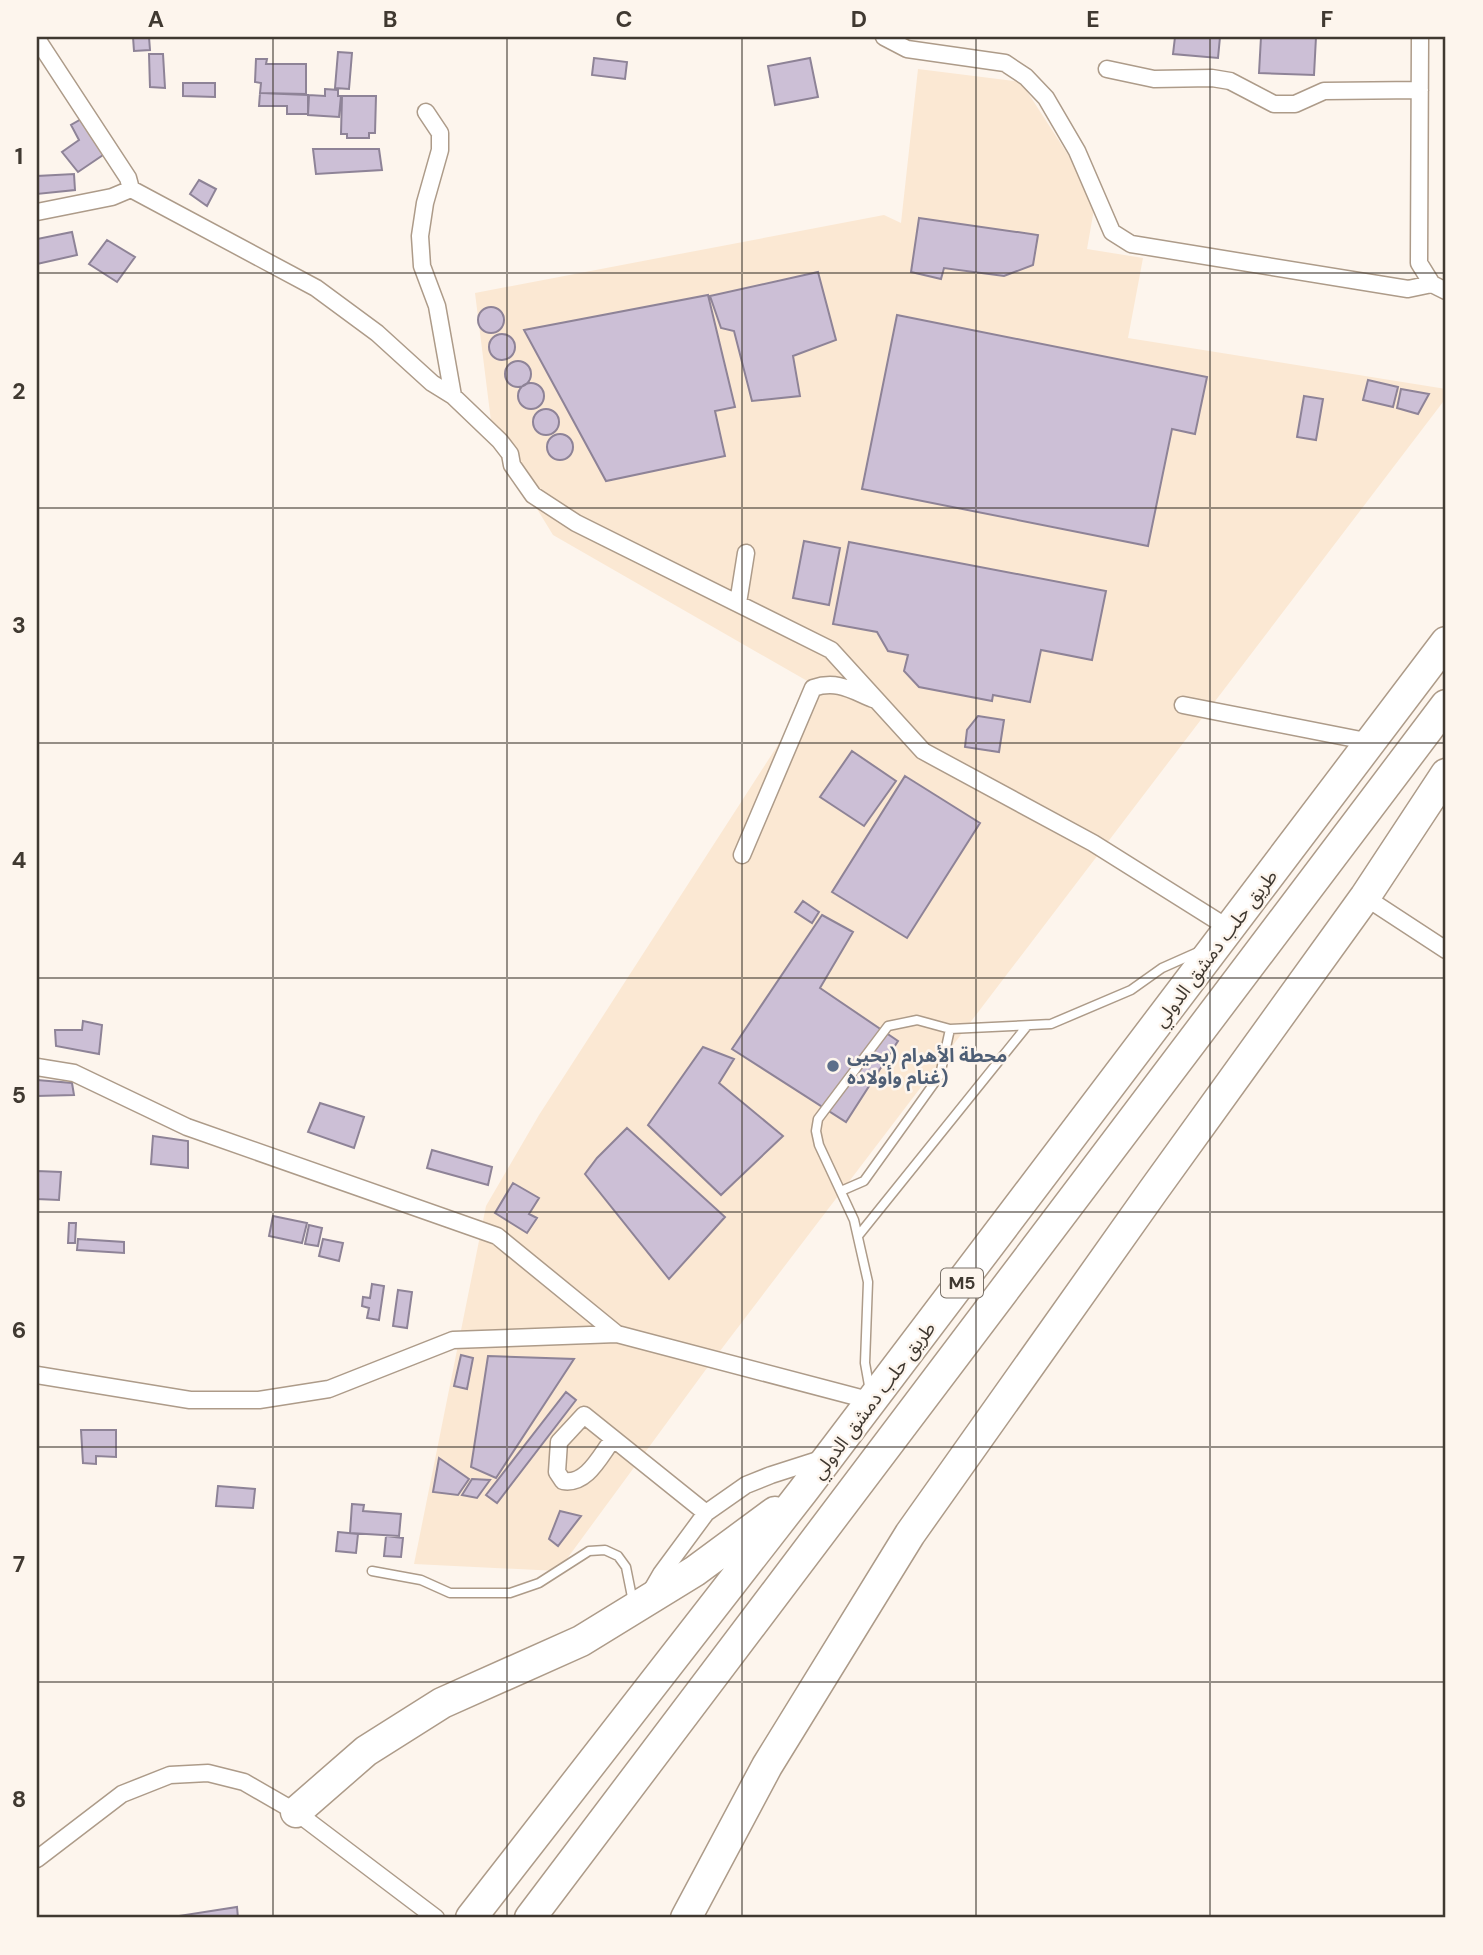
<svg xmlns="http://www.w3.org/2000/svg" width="1483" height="1955" viewBox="0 0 1483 1955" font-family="'DM Sans','Noto Sans Arabic',sans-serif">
	<rect width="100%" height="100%" fill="#fdf5ed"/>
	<!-- built -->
	<path fill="#fbe8d3" d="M918 69 1021 82 1096 198 1087 249 1143 258 1128 338 1446 389V398L707 1368 558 1571 414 1564 486 1206 539 1115 816 686 553 535 493 437 475 293 884 215 901 223Z"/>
	<!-- building -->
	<path fill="#ccbfd6" stroke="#8e8397" stroke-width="2" d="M133 37H149L150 50 134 51Z
		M1175 37H1220L1218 58 1173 54Z
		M1261 37H1316L1314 75 1259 73Z
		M338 52 352 53 349 89 335 88Z
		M149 54H163L165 88 150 87Z
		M594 58 627 62 625 79 592 75Z
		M810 58 818 97 775 105 768 66Z
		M256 59H267L266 64H306V94L260 93 261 83 255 82Z
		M183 83H215V97L183 96Z
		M325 89 338 90V96H341L339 117 308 115 309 95 325 96Z
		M260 93 308 95V114H287V106H259Z
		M342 96H376L375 133H369V138H347V134H341Z
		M83 118 106 153 78 172 62 152 79 140 71 125Z
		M313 149H379L382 170 316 174Z
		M74 174 75 190 37 194V176Z
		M199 180 216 189 207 206 190 194Z
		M919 218 1038 235 1033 265 1004 276 944 268 941 279 911 272Z
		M72 232 77 255 37 264V239Z
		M107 240 135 257 117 282 89 264Z
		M818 272 836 340 793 356 800 396 752 401 734 331 721 328 710 296Z
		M708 295 735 407 715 411 725 456 606 481 524 330Z
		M478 320a13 13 0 1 1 26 0a13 13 0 1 1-26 0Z
		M897 315 1207 377 1195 434 1172 429 1148 546 862 489Z
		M489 347a13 13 0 1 1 26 0a13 13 0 1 1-26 0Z
		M505 374a13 13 0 1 1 26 0a13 13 0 1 1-26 0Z
		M1368 380 1398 387 1393 407 1363 400Z
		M518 396a13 13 0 1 1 26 0a13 13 0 1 1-26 0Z
		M1401 389 1429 394 1418 414 1397 408Z
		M1304 396 1323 399 1316 440 1297 437Z
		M533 422a13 13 0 1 1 26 0a13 13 0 1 1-26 0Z
		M547 447a13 13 0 1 1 26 0a13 13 0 1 1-26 0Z
		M804 541 840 548 829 605 793 598Z
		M849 542 1106 591 1092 660 1041 650 1030 702 993 695 992 701 919 687 904 671 908 655 888 651 877 632 833 624Z
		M978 716 1004 720 999 752 965 747 967 730Z
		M852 751 896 781 864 826 820 797Z
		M905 776 980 823 907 938 832 892Z
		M803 901 819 912 812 923 795 912Z
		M822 915 853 932 820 988 898 1041 846 1122 732 1049Z
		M83 1021 102 1025 99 1054 56 1046 55 1030H82Z
		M703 1047 734 1059 719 1083 783 1136 721 1195 648 1125Z
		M37 1080 72 1083 74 1095 37 1096Z
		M320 1103 364 1117 354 1148 308 1132Z
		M627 1128 725 1217 669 1279 585 1174 597 1158Z
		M153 1136 188 1141V1168L151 1164Z
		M432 1150 492 1167 488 1185 427 1168Z
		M37 1171 61 1172 59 1200 37 1199Z
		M513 1183 539 1198 529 1214 537 1218 527 1233 495 1213Z
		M273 1216 307 1223 302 1243 269 1236Z
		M69 1223H76L75 1243H68Z
		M309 1225 322 1228 318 1246 305 1244Z
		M78 1239 124 1242V1253L77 1250Z
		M323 1239 343 1243 339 1261 319 1256Z
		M372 1284 384 1286 379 1320 367 1318 369 1308 362 1306 363 1297 370 1298Z
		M398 1290 412 1292 407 1328 393 1326Z
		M461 1355 473 1358 467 1389 454 1386Z
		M488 1356 574 1359 496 1478 471 1467Z
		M566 1392 576 1400 497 1503 486 1495Z
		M81 1430H116V1457L96 1456V1464L83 1463Z
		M439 1458 469 1479 458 1495 433 1492Z
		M472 1479 490 1480 477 1498 462 1495Z
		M218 1486 255 1489 253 1508 216 1506Z
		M352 1504 364 1505 363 1511 401 1514 399 1536 350 1533Z
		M560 1511 581 1516 558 1546 549 1539Z
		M338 1532 358 1534 356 1553 336 1551Z
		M386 1536 403 1538 401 1557 384 1556Z
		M237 1907 238 1918H172V1917Z"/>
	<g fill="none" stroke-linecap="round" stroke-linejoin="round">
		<defs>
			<path id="service" d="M841 1191 864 1181 940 1075 950 1029
				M858 1236 1027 1026
				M870 1391 865 1363 868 1282 854 1220 819 1145 816 1131 818 1119 888 1026 917 1020 950 1029 1051 1024 1131 990 1162 968 1198 952
				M372 1571 421 1580 450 1593H510L539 1583 589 1551 605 1550 618 1556 626 1567 633 1602"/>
			<path id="minor" d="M884 37 907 49 1005 63 1026 77 1046 98 1077 151 1112 232 1131 244 1408 289 1432 284
				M1420 37 1419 263 1432 284 1446 291
				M37 39 128 178 131 189 316 288 377 333 432 383 453 396 500 441 510 454 512 465 533 495 576 523 831 650 923 751 1093 843 1230 929
				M1107 69 1154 79 1212 78 1230 81 1274 104H1295L1324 91 1420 90
				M426 112 440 133V150L425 203 420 236 422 266 437 306 453 396
				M37 212 112 197 131 189
				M738 603 746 553
				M1183 705 1371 742
				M742 855 813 688C837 680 851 690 873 699
				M1365 897 1446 950
				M37 1067 74 1073 187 1127 497 1236 617 1334 872 1401
				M37 1375 190 1400H259L329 1389 453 1340 617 1334
				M613 1439C600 1456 587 1485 563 1481L557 1472 559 1442 584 1415 706 1513
				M650 1593 661 1574 706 1513 746 1485 771 1475 824 1458
				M37 1859 122 1794 170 1775 208 1773 244 1782 296 1812 436 1918"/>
			<path id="motorway" d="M296 1812 366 1751 442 1703 581 1641 695 1571 775 1512
				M471 1918 803 1491 1446 642
				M530 1918 1446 705
				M686 1918 767 1766 910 1534 1153 1191 1365 897 1446 774"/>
		</defs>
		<!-- service casing -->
		<use href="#service" stroke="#ad9b89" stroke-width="11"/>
		<!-- minor casing -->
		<use href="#minor" stroke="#ad9b89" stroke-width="19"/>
		<!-- motorway casing -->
		<use href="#motorway" stroke="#ad9b89" stroke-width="33"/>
		<!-- service -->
		<use href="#service" stroke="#fff" stroke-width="8"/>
		<!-- minor -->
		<use href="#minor" stroke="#fff" stroke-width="16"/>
		<!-- motorway -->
		<use href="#motorway" stroke="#fff" stroke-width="30"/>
	</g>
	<!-- grid -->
	<path fill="none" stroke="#403931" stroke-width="2" stroke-opacity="0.55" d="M273 37V1918M507 37V1918M742 37V1918M976 37V1918M1210 37V1918M37 273H1446M37 508H1446M37 743H1446M37 978H1446M37 1212H1446M37 1447H1446M37 1682H1446"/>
	<!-- markers -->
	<circle fill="#5c6f8a" stroke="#fdf5ed" stroke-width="2.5" cx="833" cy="1066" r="7"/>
	<g text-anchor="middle" stroke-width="5" stroke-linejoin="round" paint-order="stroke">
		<!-- shield labels -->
		<rect fill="#fdf5ed" stroke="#797169" stroke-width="2" x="941" y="1268.5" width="42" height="29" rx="5"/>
		<g font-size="18" font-weight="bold" fill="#403931">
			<text x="962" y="1289">M5</text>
		</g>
		<!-- street labels -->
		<g font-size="19" fill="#403931" stroke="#fdf5ed">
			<text transform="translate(1215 948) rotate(-53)" y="7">طريق حلب دمشق الدولي</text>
			<text transform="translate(873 1400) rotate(-53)" y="7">طريق حلب دمشق الدولي</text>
		</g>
		<!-- service labels -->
		<g font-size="19" font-weight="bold" fill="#4e5e75" stroke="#fdf5ed" text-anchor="start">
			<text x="847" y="1062">محطة الأهرام (يحيى<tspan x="847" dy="22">غنام وأولاده)</tspan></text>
		</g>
	</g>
	<!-- border -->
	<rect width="1483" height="1955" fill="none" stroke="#fdf5ed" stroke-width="77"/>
	<rect x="38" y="38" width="1406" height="1878" fill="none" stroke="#403931" stroke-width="2.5"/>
	<g font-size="23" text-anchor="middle" font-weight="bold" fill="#403931">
		<text x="156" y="27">A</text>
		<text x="390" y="27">B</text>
		<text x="624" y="27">C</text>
		<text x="859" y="27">D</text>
		<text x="1093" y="27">E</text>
		<text x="1327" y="27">F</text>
		<text x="19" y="164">1</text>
		<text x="19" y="399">2</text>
		<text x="19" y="633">3</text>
		<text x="19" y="868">4</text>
		<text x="19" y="1103">5</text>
		<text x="19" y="1338">6</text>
		<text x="19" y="1572">7</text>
		<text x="19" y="1807">8</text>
	</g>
</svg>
